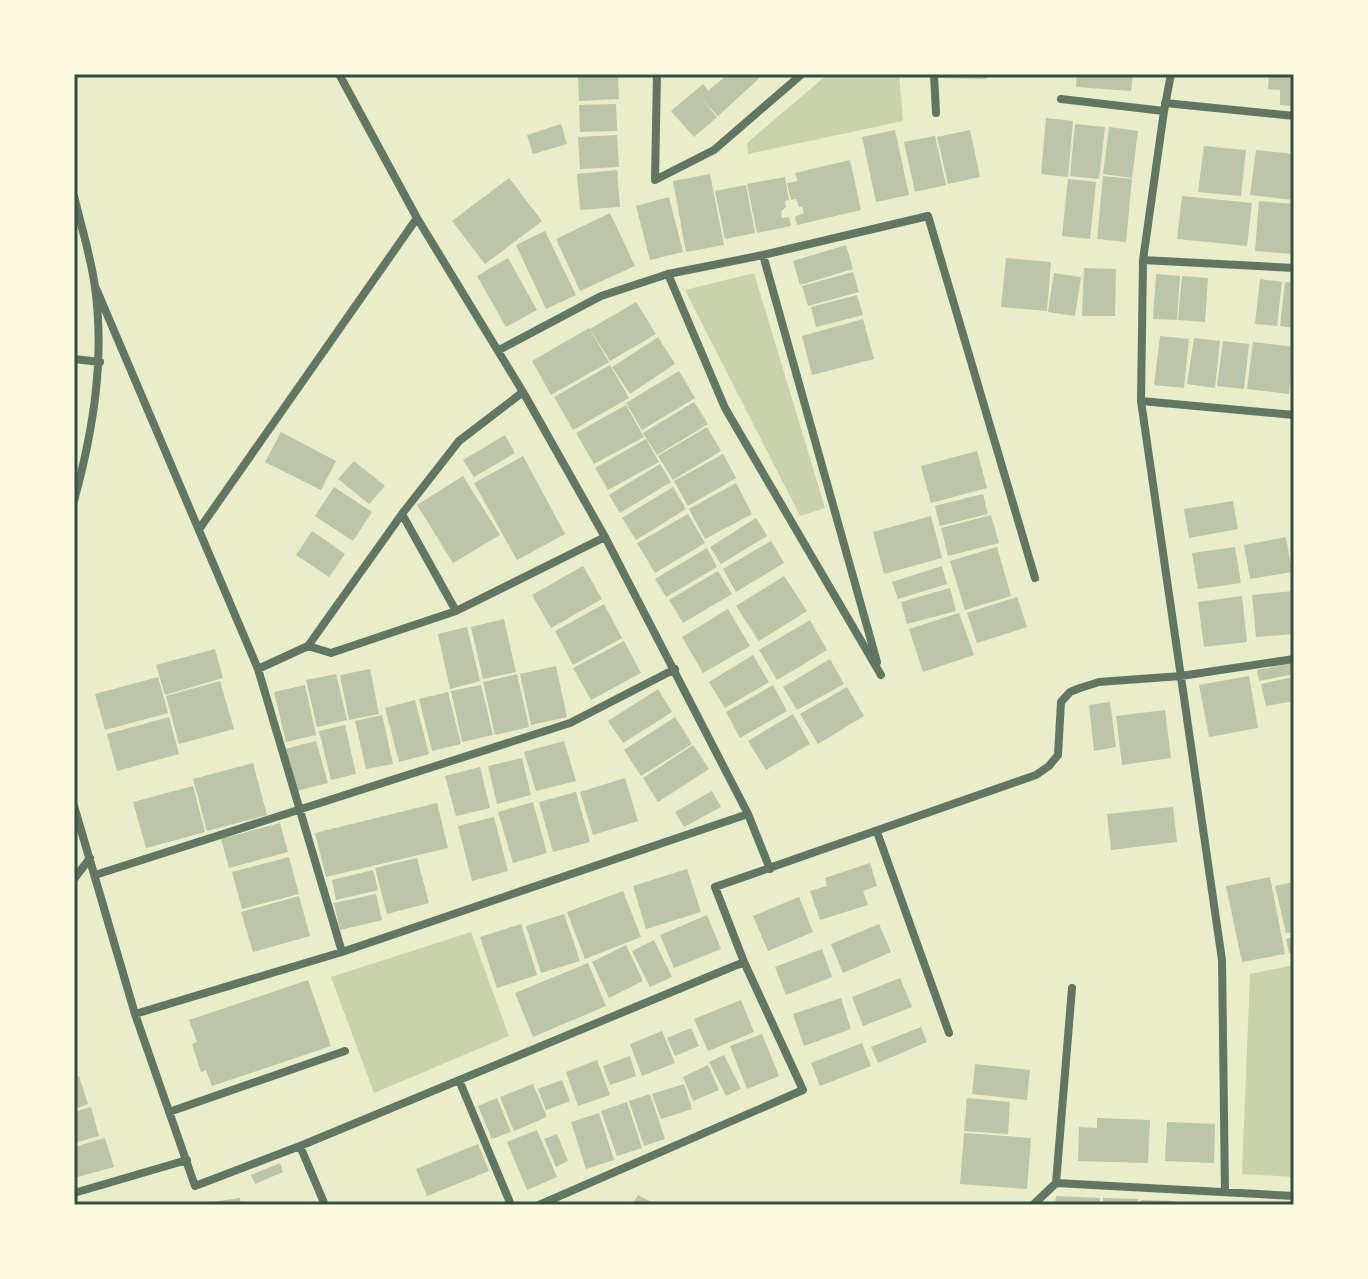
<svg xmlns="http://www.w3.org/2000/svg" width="1368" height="1279" viewBox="0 0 1368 1279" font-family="'Roboto Condensed',sans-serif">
	<rect width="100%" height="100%" fill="#e9edc9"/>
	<!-- green -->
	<path fill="#cad2ad" d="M828 74H899L903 121 748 154 747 143Z
		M754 273 825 508 800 516 685 290Z
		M471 932 509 1036 374 1093 331 977Z
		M1294 965V1177L1242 1174 1250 974Z"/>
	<!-- building -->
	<path fill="#bcc5a7" d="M578 74H618L619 99 579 101Z
		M728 74H764L718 116 701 99 717 117 694 137 671 111 703 84 708 91Z
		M939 74H987V79L939 78Z
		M1077 74H1133L1131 91 1076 87Z
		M1269 74H1294V106L1280 105V90L1268 89Z
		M616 104 617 131 580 132 579 105Z
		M1046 118 1073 121 1068 177 1041 174Z
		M561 124 567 144 533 154 527 135Z
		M1075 124 1105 127 1099 179 1070 176Z
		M1109 127 1138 131 1132 178 1103 174Z
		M895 130 909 195 876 202 862 137Z
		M970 130 980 177 948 184 937 137Z
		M617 135 619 167 580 169 578 137Z
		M935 136 946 185 915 192 904 142Z
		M1204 146 1246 150 1241 196 1198 192Z
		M1256 150 1294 154 1293 200 1250 195Z
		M850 160 861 210 797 225 795 217 804 213 802 207H799L796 199 791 200 787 183 798 181 795 173Z
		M617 170 620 207 580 210 577 174Z
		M710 174 724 245 686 252 673 181Z
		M1103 176 1132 179 1126 242 1097 239Z
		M785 177 789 200 785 201 786 207 781 211 782 218 789 217 791 226 757 233 747 184Z
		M509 178 542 221 485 264 452 221Z
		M1068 179 1096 182 1090 239 1062 236Z
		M746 185 755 233 725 239 715 191Z
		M1182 196 1252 203 1247 246 1177 239Z
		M669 197 683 252 650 260 636 206Z
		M1259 201 1294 204V254L1255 251Z
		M610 213 635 266 580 291 556 239Z
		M545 231 576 295 546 309 516 245Z
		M846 245 853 269 800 285 793 261Z
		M508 258 537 310 506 327 477 276Z
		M1006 258 1051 262 1047 311 1001 307Z
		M1084 268 1116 269 1115 316H1082Z
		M853 272 859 292 808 306 802 286Z
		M1054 273 1081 277 1075 316 1048 312Z
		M1156 274 1180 276 1177 320 1153 319Z
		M1182 276 1208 278 1205 322 1178 320Z
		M1260 279 1282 282 1277 326 1255 324Z
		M1285 282 1294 283V328L1280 326Z
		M857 295 863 315 816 327 811 307Z
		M636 302 656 334 610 361 590 329Z
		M863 319 874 359 812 375 802 336Z
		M589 328 609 362 551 395 532 361Z
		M1160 336 1189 339 1184 388 1154 385Z
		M658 337 675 364 630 394 612 367Z
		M1194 338 1220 341 1215 388 1187 384Z
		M1223 341 1249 344 1244 389 1217 386Z
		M1253 342 1294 347 1289 394 1247 389Z
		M610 365 629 398 573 430 554 397Z
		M679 371 695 398 642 430 626 403Z
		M694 402 708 424 657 455 643 433Z
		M626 405 644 437 594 464 576 433Z
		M707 427 721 451 673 480 658 456Z
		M281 432 336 461 321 490 265 462Z
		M505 435 515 453 474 477 463 460Z
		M646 439 659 462 608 490 595 468Z
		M977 451 987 488 931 503 921 466Z
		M723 454 736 478 688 506 674 481Z
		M523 456 565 534 517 560 474 483Z
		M354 461 385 486 369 504 338 479Z
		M660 464 671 482 620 513 609 495Z
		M463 476 500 535 453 563 417 505Z
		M736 483 752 514 705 539 689 509Z
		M334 487 372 512 353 541 315 516Z
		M673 487 686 509 636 540 622 518Z
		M983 494 988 514 940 526 935 506Z
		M1233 501 1238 529 1189 538 1184 509Z
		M688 514 705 543 655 573 637 543Z
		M991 515 999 543 948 556 941 528Z
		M931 516 942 558 884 574 873 532Z
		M756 518 767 536 721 564 710 547Z
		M312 531 345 554 329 577 296 555Z
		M1286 537 1292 572 1250 579 1244 545Z
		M771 541 784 563 736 592 723 569Z
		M997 547 1011 596 965 610 950 561Z
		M1235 547 1241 583 1198 589 1192 553Z
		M707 548 717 567 666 597 655 579Z
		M583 566 602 599 551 628 532 595Z
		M942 566 947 584 898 599 892 582Z
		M718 571 732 594 683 623 669 600Z
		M784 576 807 611 759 641 736 606Z
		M950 588 956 611 907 624 901 602Z
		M1294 591V634L1256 637 1252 595Z
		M1242 596 1247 642 1204 647 1198 602Z
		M1017 597 1027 627 977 643 967 613Z
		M604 604 622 638 573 665 555 631Z
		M728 609 750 646 703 673 682 637Z
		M959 613 974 655 923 672 909 629Z
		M504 619 516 672 483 679 471 627Z
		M810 620 827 650 777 680 759 650Z
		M467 627 480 681 450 689 438 634Z
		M624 641 641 673 591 700 573 668Z
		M215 649 223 678 165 695 156 665Z
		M753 655 769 682 725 708 709 682Z
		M830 659 844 684 797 710 783 687Z
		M1294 663V674L1259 681 1257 670Z
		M556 666 567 717 531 725 520 674Z
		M370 669 379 714 349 720 340 675Z
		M336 674 347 720 317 727 306 680Z
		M517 674 529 727 495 735 483 682Z
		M1249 676 1258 728 1209 737 1199 685Z
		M158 677 168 713 105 730 95 694Z
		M1294 677V701L1266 706 1261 684Z
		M220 681 234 729 179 744 166 696Z
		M305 685 316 735 286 742 274 692Z
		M481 685 493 735 462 742 451 691Z
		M773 685 787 711 740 738 726 712Z
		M847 687 864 716 818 744 800 714Z
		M658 689 672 712 623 743 608 721Z
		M448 692 461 744 432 751 419 699Z
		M415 700 429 754 399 762 385 708Z
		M1110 702 1116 747 1094 751 1089 705Z
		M1165 710 1171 758 1122 765 1116 716Z
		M793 714 810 744 766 770 748 741Z
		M382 715 393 764 366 769 355 721Z
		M169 717 179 754 117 771 107 734Z
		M675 717 692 744 641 776 624 750Z
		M345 725 356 774 331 780 319 731Z
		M316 741 328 783 296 791 285 749Z
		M564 741 576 781 536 791 524 752Z
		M693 745 709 769 658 802 643 778Z
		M522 758 531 795 497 804 488 766Z
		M253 763 267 815 207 831 193 779Z
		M480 767 490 808 456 816 445 776Z
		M625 778 638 821 593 835 580 792Z
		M193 786 205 832 146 848 133 802Z
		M712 791 721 807 684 827 675 812Z
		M576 792 590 842 553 852 539 802Z
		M533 802 547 853 513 863 498 812Z
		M437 803 448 848 326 877 315 833Z
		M1173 807 1177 842 1111 850 1107 814Z
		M494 817 508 871 472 881 458 826Z
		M280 823 288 852 229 868 221 839Z
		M289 857 299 894 242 909 232 872Z
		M417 858 429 903 387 914 375 868Z
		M870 863 877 886 863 891 868 905 820 920 810 891 827 886 825 878Z
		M687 869 701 912 646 929 633 886Z
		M373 870 378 890 336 900 332 880Z
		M1270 877 1285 954 1242 962 1226 886Z
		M1294 882V932L1286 933 1275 886Z
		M623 891 641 937 585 959 567 912Z
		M376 894 382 920 340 930 334 903Z
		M299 896 310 936 253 952 241 912Z
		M799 897 813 932 768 951 753 916Z
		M564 914 580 961 541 973 526 926Z
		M707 915 721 949 674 968 660 935Z
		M521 924 537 975 497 988 480 937Z
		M879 924 891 952 843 973 831 944Z
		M1294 937V952L1289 953 1286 939Z
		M654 940 672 977 650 987 632 951Z
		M626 945 643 981 609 998 592 962Z
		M822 949 832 977 786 995 775 967Z
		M588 963 606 1006 533 1037 515 993Z
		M900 978 912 1007 863 1026 852 997Z
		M308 980 331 1046 212 1086 206 1070 201 1072 192 1044 197 1042 189 1020Z
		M841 998 851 1029 804 1046 793 1014Z
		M741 1000 754 1032 708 1051 694 1019Z
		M921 1027 927 1042 878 1063 871 1047Z
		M691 1028 699 1046 675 1056 667 1038Z
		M662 1031 675 1063 642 1076 630 1044Z
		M762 1034 779 1076 747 1089 730 1046Z
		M862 1043 871 1066 820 1086 811 1063Z
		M724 1055 741 1089 726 1096 709 1062Z
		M630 1056 636 1076 610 1085 603 1066Z
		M597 1060 610 1095 578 1106 566 1072Z
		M975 1064 1030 1070 1027 1100 972 1094Z
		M708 1065 719 1090 693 1101 683 1077Z
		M79 1076 88 1104 74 1109V1078Z
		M562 1080 570 1101 546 1110 538 1089Z
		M533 1084 547 1117 514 1131 500 1097Z
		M684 1084 692 1109 661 1119 652 1094Z
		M650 1094 665 1139 644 1146 629 1101Z
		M497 1098 511 1132 492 1139 478 1106Z
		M967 1098 1010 1102 1008 1134 964 1131Z
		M627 1102 642 1148 617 1156 601 1111Z
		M91 1107 99 1136 74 1143V1112Z
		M599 1113 614 1160 586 1169 571 1122Z
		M1097 1118 1150 1120 1148 1163 1078 1161 1079 1127 1097 1128Z
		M1167 1122 1215 1124 1214 1163 1165 1161Z
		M537 1130 557 1177 527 1190 507 1142Z
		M964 1133 1031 1138 1027 1189 960 1184Z
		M557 1134 568 1161 556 1167 544 1139Z
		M105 1138 114 1167 74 1178V1147Z
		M478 1144 489 1171 427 1196 416 1169Z
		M280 1163 283 1172 255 1184 251 1175Z
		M638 1195 657 1205H632Z
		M1056 1196 1100 1198V1205H1055Z
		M240 1198 241 1205H205V1203Z
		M1103 1198 1138 1199V1205H1103Z
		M1141 1200 1175 1201V1205H1141Z"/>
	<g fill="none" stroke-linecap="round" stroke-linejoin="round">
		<!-- minor -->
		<path stroke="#617663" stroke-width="8" d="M657 74 655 180 714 150 802 74
			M934 74 936 113
			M1171 74 1164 111 1143 260 1141 401 1222 960 1225 1192
			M1061 99 1164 111
			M1165 103 1294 116
			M74 196C81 226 91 257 95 287 105 360 93 431 74 501
			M763 255 877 662
			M1143 260 1294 268
			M668 274 725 408 881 675
			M95 286 258 669 342 952
			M499 350 601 296 668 274 763 255 928 216 1035 578
			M74 359 100 362
			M1141 401 1294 415
			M402 514 456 611
			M200 528 417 218
			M308 646 331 653 456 611 605 537
			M258 669 308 646 402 514 459 441 523 392
			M74 806 135 1014 195 1186 300 1146 744 962
			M748 814 770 869
			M877 832 949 1033
			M95 875 570 723 675 669
			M74 879 90 858
			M135 1014 342 952 748 814 605 537 523 392 417 218 339 74
			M459 1080 511 1205
			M169 1112 345 1051
			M300 1146 325 1205
			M1056 1183 1294 1196
			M74 1193 187 1160
			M539 1205 803 1090 744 962 715 887 1036 775 1049 766 1058 755 1061 702 1070 692 1080 688 1099 682 1181 676 1294 659
			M1033 1205 1056 1183 1072 988"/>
	</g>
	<!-- border -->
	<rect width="1368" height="1279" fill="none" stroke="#fefae0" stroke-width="152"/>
	<rect x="76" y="76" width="1216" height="1127" fill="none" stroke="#344e41" stroke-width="3"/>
</svg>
